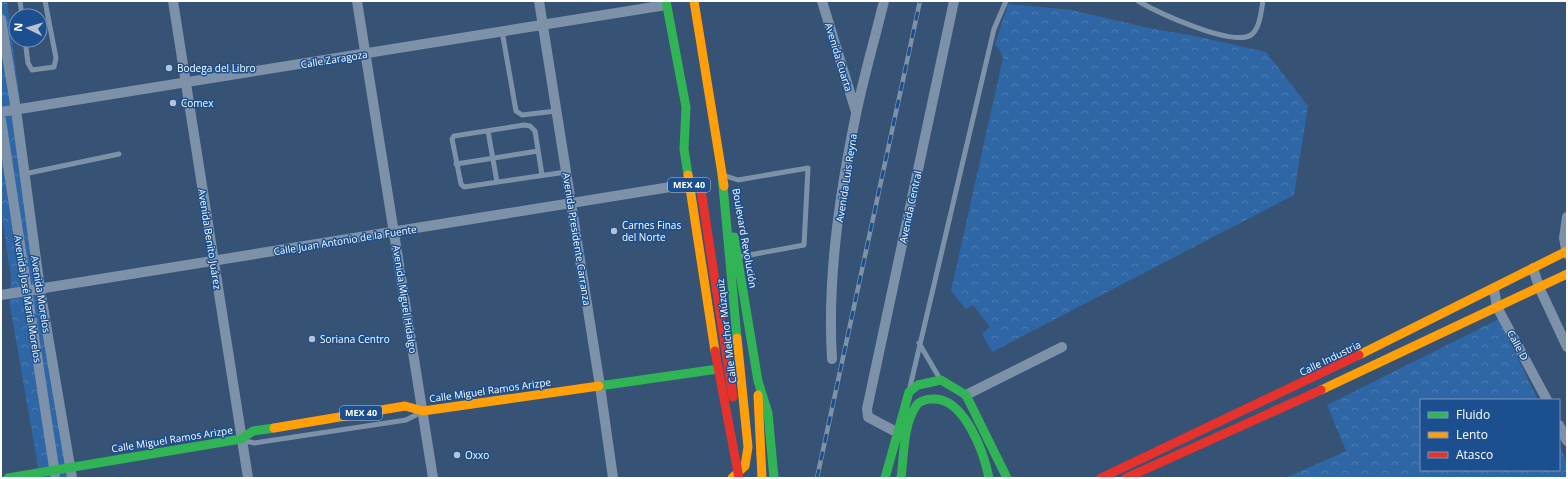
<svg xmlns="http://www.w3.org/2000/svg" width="1568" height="479" viewBox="0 0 1568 479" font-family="'Open Sans',sans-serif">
	<defs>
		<pattern id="park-crowns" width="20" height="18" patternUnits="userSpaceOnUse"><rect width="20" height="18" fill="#2f66a5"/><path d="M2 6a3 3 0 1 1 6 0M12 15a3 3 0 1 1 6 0" fill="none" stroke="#4e7db2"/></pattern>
	</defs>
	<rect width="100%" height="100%" fill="#365274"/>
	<!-- park -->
	<path fill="url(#park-crowns)" d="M1 1H7L43 279 77 478H40L9 300 11 278 1 210Z
		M1008 4 1072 10 1149 28 1195 36 1266 52 1308 106 1294 195 992 352 982 334 990 327 973 305 966 309 951 291 1003 58 1000 50 995 45Z
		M1499 319 1538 400H1421V470H1559V445L1567 462V478H1285L1346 451 1327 405Z"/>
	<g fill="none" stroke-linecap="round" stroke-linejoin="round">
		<!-- lane -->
		<path stroke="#7d92a8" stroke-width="5" d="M20 1 22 16
			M1138 1C1157 12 1231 47 1251 35 1260 29 1261 11 1263 1
			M502 31 516 111 522 115 556 111
			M25 40 28 63 32 70 54 67 56 58 45 1
			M488 131 497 182
			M456 164 538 151
			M24 174 119 154
			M542 175 535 131 530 126 524 125 454 136 452 139 461 184 464 187 566 172
			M726 176 738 180 808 168 804 245 739 257
			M919 343 940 379
			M910 387 994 29 1006 1
			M246 441 254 443 406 420 416 415"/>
		<!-- street -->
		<path stroke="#7d92a8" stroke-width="10" d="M173 1 248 478
			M357 1 433 478
			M539 1 600 386 613 478
			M822 1 856 112
			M1 19 16 110 40 289 72 478
			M1 112 666 5
			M1 120 55 474
			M1567 217 1564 238 1567 254
			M1533 268 1539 287 1567 347
			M1494 289 1497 307 1547 400
			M1 295 689 184
			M832 359C827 277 840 193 856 114 864 76 875 38 884 1
			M966 395 1062 347
			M1559 425 1567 441
			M902 435 868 417 867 409 954 1"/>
		<!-- fast -->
		<path stroke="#30b455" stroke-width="9" d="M666 1 686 107 684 149 688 175
			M722 175 737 338
			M734 237 758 381 768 413 774 478
			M599 386 718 369
			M8 478 241 439 253 431 274 428
			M885 478 909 392 918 385 941 380 966 395 1007 478
			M901 478C904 456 903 425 916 406 919 401 927 399 932 399 964 396 984 453 989 478"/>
		<!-- slow -->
		<path stroke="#ff9f0a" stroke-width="9" d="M694 1 724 186
			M688 175 715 351
			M1359 355 1567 251
			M1321 390 1567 274
			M758 395 762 478
			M274 428 405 406 423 411 599 386
			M732 478 745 466 748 447 737 338"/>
		<!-- jam -->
		<path stroke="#e5322d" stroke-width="9" d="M701 190 733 397
			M715 351 739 478
			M1101 478 1359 355
			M1126 478 1321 390"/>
		<defs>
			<path id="rail" d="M817 478 920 1"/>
		</defs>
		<!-- rail casing -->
		<use href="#rail" stroke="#7e92a7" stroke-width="4.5"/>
		<!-- rail -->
		<use href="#rail" stroke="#1b4f8f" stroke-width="3" stroke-dasharray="9" stroke-linecap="butt"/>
	</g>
	<!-- markers -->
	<g fill="#b9c2ce" stroke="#1b4f8f" stroke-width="1.5">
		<circle cx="169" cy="68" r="4"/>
		<circle cx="173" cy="103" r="4"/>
		<circle cx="614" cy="231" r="4"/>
		<circle cx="312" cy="339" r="4"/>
		<circle cx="457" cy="455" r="4"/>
	</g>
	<g text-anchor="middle" stroke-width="3" stroke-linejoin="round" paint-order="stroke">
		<!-- shield labels -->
		<g fill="#1b4f8f" stroke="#bbcadd" stroke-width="1">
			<rect x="668" y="178" width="42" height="14" rx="3"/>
			<rect x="340" y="406" width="42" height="14" rx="3"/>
		</g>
		<g font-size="9" font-weight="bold" fill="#fff">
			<text x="689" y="188">MEX 40</text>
			<text x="361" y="416">MEX 40</text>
		</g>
		<!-- street labels -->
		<g font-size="10" fill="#fff" stroke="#1b4f8f">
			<text transform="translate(839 57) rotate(73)" y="4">Avenida Cuarta</text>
			<text transform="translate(334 59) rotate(-9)" y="4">Calle Zaragoza</text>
			<text transform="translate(846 178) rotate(-81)" y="4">Avenida Luis Reyna</text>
			<text transform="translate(910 207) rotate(-78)" y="4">Avenida Central</text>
			<text transform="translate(745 238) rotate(80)" y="4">Boulevard Revolución</text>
			<text transform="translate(210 239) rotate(81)" y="4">Avenida Benito Juárez</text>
			<text transform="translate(577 239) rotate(81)" y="4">Avenida Presidente Carranza</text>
			<text transform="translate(345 240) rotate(-9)" y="4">Calle Juan Antonio de la Fuente</text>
			<text transform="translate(41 294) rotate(81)" y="4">Avenida Morelos</text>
			<text transform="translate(28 299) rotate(81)" y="4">Avenida José María Morelos</text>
			<text transform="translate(405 299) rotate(81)" y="4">Avenida Miguel Hidalgo</text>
			<text transform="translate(726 331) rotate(-97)" y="4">Calle Melchor Múzquiz</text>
			<text transform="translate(1518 345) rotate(62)" y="4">Calle D</text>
			<text transform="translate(1330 358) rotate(-26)" y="4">Calle Industria</text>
			<text transform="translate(490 390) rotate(-8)" y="4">Calle Miguel Ramos Arizpe</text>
			<text transform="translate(172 439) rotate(-9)" y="4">Calle Miguel Ramos Arizpe</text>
		</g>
		<!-- poi labels -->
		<g font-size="10" fill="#fff" stroke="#1b4f8f" text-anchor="start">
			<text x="177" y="72">Bodega del Libro</text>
			<text x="181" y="107">Comex</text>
			<text x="622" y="229">Carnes Finas<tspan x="622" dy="12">del Norte</tspan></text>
			<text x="320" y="343">Soriana Centro</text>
			<text x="465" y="459">Oxxo</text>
		</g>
	</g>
	<!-- border -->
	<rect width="1568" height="479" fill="none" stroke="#ffffff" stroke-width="4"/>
	<!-- legend -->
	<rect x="1420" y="399" width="140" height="72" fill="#1b4f8f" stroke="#7695bc"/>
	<rect x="1428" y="412" width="20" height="6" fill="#30b455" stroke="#7695bc"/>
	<text x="1456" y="419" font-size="12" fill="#ffffff">Fluido</text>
	<rect x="1428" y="432" width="20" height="6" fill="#ff9f0a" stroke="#7695bc"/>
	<text x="1456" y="439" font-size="12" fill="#ffffff">Lento</text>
	<rect x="1428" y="452" width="20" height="6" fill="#e5322d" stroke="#7695bc"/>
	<text x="1456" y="459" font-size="12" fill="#ffffff">Atasco</text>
	<!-- north arrow -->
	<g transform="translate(28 28) rotate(275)"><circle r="19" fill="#1b4f8f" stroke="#7695bc"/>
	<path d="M0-3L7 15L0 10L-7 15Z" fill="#b9c2ce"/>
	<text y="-6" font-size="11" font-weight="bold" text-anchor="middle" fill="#ffffff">N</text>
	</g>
</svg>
